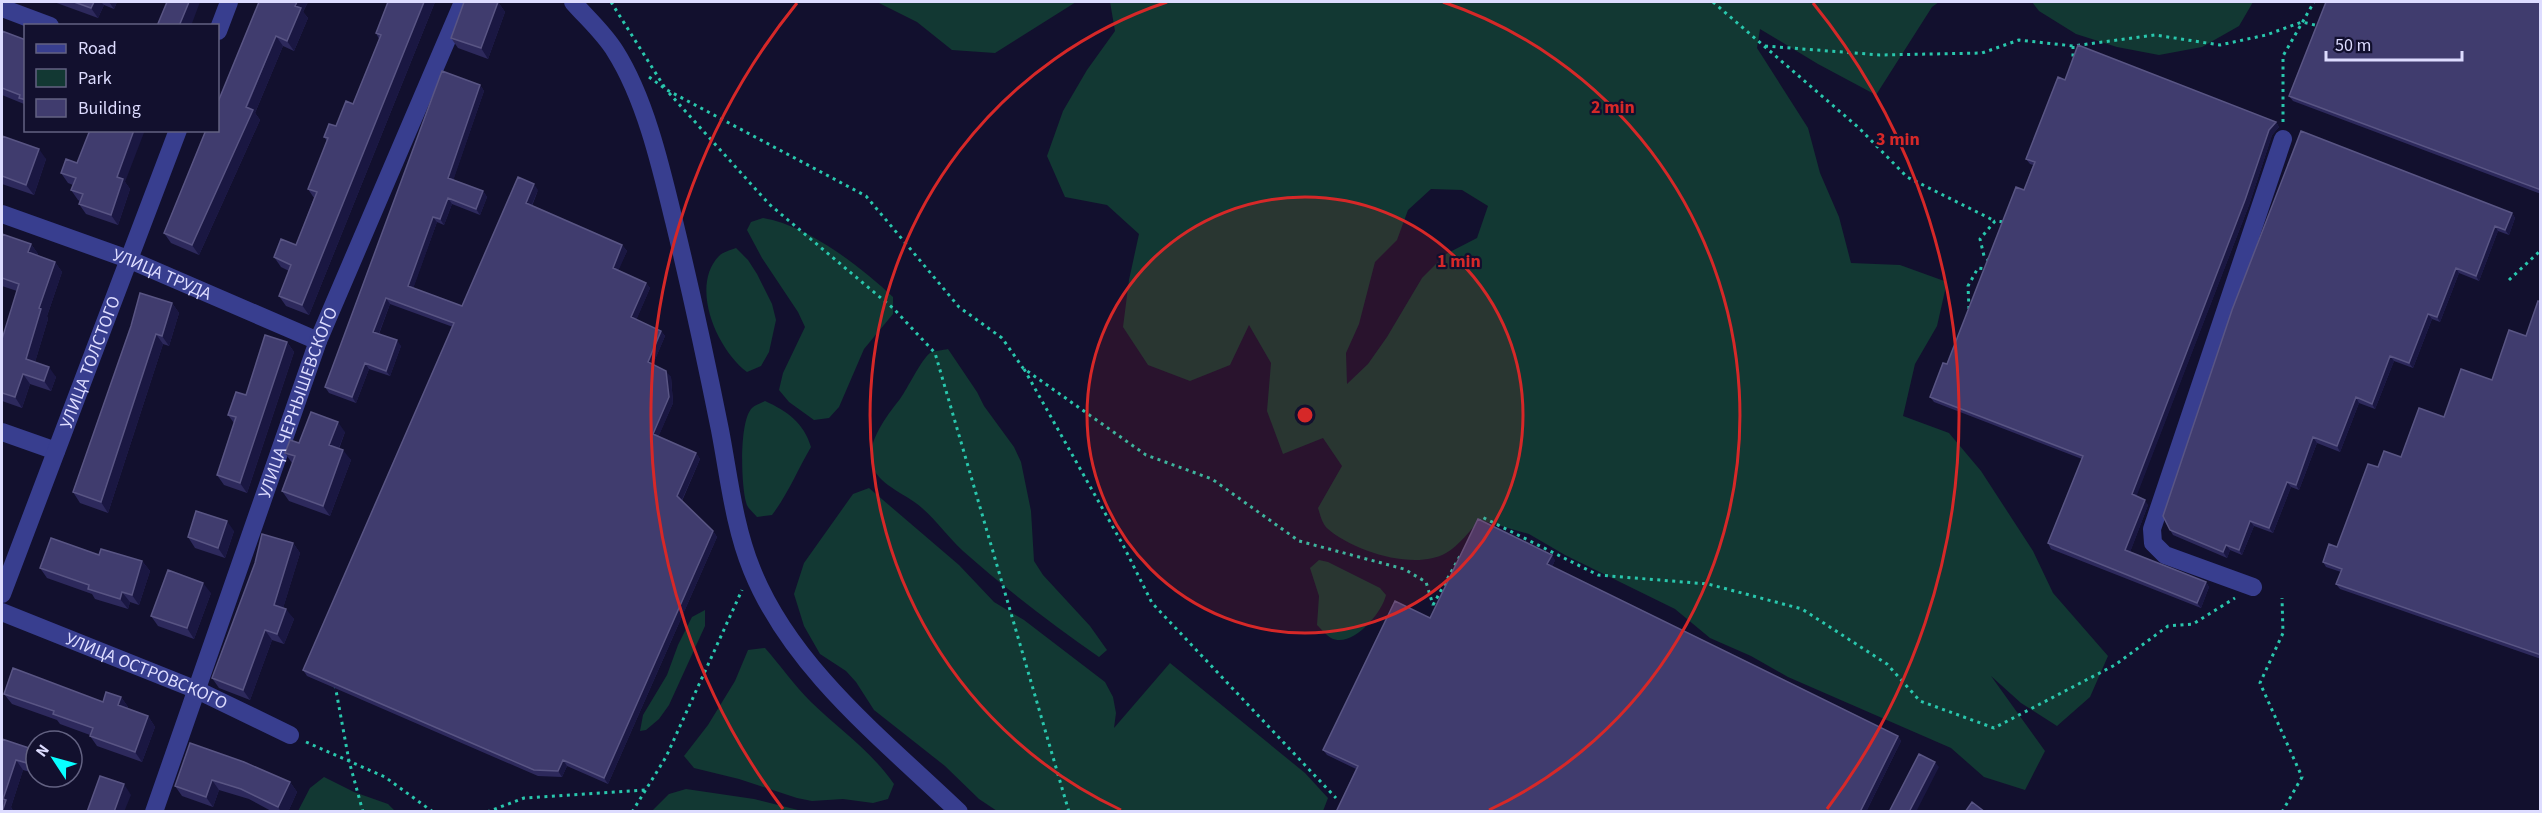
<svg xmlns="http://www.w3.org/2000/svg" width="2542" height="813" viewBox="0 0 2542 813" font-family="'Source Sans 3',sans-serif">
	<rect width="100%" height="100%" fill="#12102e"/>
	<!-- green -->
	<path fill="#123833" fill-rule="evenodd" d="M877 2H1076L995 53 952 50 917 22Z
		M1110 2H1939L1932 7 1876 95 1818 64 1760 29 1757 48 1808 128 1820 173 1839 217 1851 263 1900 265 1947 282 1937 326 1915 364 1903 416 1949 433 1981 471 2033 551 2053 593 2108 656 2090 697 2057 726 2021 703 1991 676 2045 751 2025 790 1984 777 1951 748 1788 677 1751 656 1710 638 1675 609 1565 555 1529 534 1480 520C1470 530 1459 546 1446 553 1415 571 1353 551 1328 529 1322 524 1320 514 1318 508L1342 466 1323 438 1283 454 1267 411 1271 363 1249 325 1230 365 1190 381 1148 365 1123 327 1129 280 1139 234 1107 205 1065 197 1047 156 1063 111 1087 70 1115 31ZM1431 189 1462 190 1488 206 1477 238 1446 254 1422 278 1387 337 1368 364 1347 384 1346 353 1359 324 1375 262 1397 240 1408 210Z
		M2032 2H2253L2239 26 2202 47 2159 55 2117 47 2076 34 2039 11Z
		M763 218C807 225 861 267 893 297V314L864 349 839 407 829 418 814 420 789 402 779 390 783 373 805 327 798 312 762 258 747 230 751 222Z
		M736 248 748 260 757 274 772 304 776 320 769 352 761 366 747 372C718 351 689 287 719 256 723 252 731 250 736 248Z
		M948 349 977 392 984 406 1014 447 1021 462 1031 511 1034 561 1043 575 1090 626 1107 650 1099 657C1051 624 1006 589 963 551 948 537 937 521 922 508 908 495 881 486 873 468 863 446 888 414 900 399 908 388 921 360 930 353 934 351 943 350 948 349Z
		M765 401C787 411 804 423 811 447 798 469 788 494 772 515L757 517C753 512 747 508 746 502 741 484 739 421 752 408 755 405 761 403 765 401Z
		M869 488 959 565 994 602 1024 620 1105 682 1113 697 1116 713 1114 728 1170 663 1305 773 1328 798 1323 811H997L979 799 945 766 874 710 856 682 846 671 820 654 804 626 794 594 804 563 853 494Z
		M1319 560 1328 562 1380 588 1386 595C1382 613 1352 649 1331 638 1326 635 1321 629 1317 625L1319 596 1310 568Z
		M705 610V626L669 705 659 719 646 730 640 731 643 715 667 675 678 645 692 617Z
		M765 648C781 666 794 685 811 702 839 729 872 752 894 784L888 799 873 803 843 799 812 801 797 798 739 779 694 768 684 756 708 725 735 681 748 650Z
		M324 777 354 792 388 804 395 811H298L310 788Z
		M686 789 754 799 802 811H652L669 794Z"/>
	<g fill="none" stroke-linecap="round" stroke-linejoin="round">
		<!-- path -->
		<path stroke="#29c7ad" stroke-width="3" stroke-dasharray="3 4.5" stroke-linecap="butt" d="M611 2 665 88
			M1713 2 1859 128 1907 177 1995 221
			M1765 46 1880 55 1982 53 2019 40 2073 46 2155 35 2220 45 2266 35 2302 22 2319 26
			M2073 46V59
			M649 77 667 90 866 196 959 307 1002 338 1023 368 1146 455 1212 479 1299 541 1404 569 1426 582 1433 605
			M669 93 769 204 894 309 935 353 1069 812
			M2283 122V56L2314 2
			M1989 261 1984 256 1980 239 1995 221 2004 222
			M2509 280 2540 251
			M1969 309 1968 286 1978 268 1987 269
			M1024 369 1123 545 1152 603 1336 798
			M1479 522 1482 517 1598 575 1708 584 1802 609 1887 664 1920 701 1994 728 2115 665 2168 626 2193 624 2235 598
			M1433 605 1460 556
			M335 685 349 761 363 812
			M306 742 385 777 433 812
			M487 812 524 798 645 790
			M632 812 666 757 742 590
			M2282 812 2302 777 2260 683 2283 633 2282 598"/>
		<!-- minor -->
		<g stroke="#383e8f" stroke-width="18">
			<path d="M573 2C586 17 604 33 615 51 645 98 661 167 674 221 691 291 706 360 720 430 729 477 734 526 752 570 792 669 884 740 959 812"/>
			<path d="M2 8 50 26"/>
			<path d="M218 31 229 2"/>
			<path id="s1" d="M2 214 128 259 318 341"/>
			<path d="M2 432 56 451"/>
			<path d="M2253 587 2165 555 2153 543 2152 529 2283 139"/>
			<path id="s2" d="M2 594 178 130"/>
			<path id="s3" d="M2 612 197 690 290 735"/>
			<path id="s4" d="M154 812 318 341 463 2"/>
		</g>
	</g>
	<!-- wall -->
	<path fill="#2d295c" d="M54 2H117L114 9 104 5 98 18Z
		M259 2H308L303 12 308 18 294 51 283 46 255 113 260 120 199 255 171 243 164 233Z
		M388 2H435L309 315 286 306 279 296 289 271 281 267 274 257 296 245 314 198 308 189 327 141 324 137 336 126 353 104 379 39 376 33Z
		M498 2 505 12 488 59 458 48 451 38Z
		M2541 2V194L2293 101 2289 96Z
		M2 31 26 40V107L24 104 2 95Z
		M2065 80 2276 122 2279 127 2272 135 2249 205 2136 496 2148 505 2130 552 2206 582 2209 587 2201 608 2051 549 2048 543 2082 459 1934 402 1930 397 1947 364 2024 190 2033 165 2030 164 2026 159Z
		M480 85 484 91 453 180 483 191 487 197 480 215 452 204 444 225 437 222 413 288 462 306 538 190 532 206 622 245 627 251 618 270 646 283 650 288 636 320 661 331 665 336 653 364 671 377 673 403 658 437 696 453 700 459 682 501 713 531 717 537 608 784 567 766 562 777 538 776 307 676 303 670 453 327 390 304 379 334 401 346 390 376 369 369 356 403 329 393 325 387Z
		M2 136 46 159 34 195 2 184Z
		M77 163 125 182 130 189 118 225 86 214 79 204 80 201 78 200 71 190 73 185 68 183 61 173Z
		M2512 213 2515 218 2509 235 2498 231 2479 281 2459 273 2440 322 2432 319 2413 368 2394 361 2375 409 2359 403 2340 452 2317 443 2299 490 2291 487 2273 533 2254 526 2242 555 2230 550 2227 558 2173 535 2170 530 2232 310Z
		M2 234 31 244 38 254 37 256 55 262 62 272 47 316 48 319 35 362 56 377 51 391 30 384 22 408 2 401V339L17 291 2 286Z
		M2541 302V659L2340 589 2336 584 2341 572 2326 567 2323 562 2337 547 2378 467 2401 457 2444 417 2492 380 2526 336Z
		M172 303 179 313 169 346 163 344 108 513 80 503 73 492Z
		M287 342 294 352 247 493 224 485 217 475 234 423 228 415 246 395Z
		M345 432 339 449 351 460 330 516 289 501 282 491 292 463 285 453 299 443Z
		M234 531 225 558 195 548 188 537Z
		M293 543 300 553 283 608 294 619 284 644 272 640 250 700 219 688 212 678Z
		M99 555 142 561 150 571 139 605 130 602 128 609 95 599 92 594 47 578 40 568Z
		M1555 560 1552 567 1898 736 1901 741 1866 812H1336L1356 769 1327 755 1323 750 1430 618Z
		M211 593 194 639 158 626 151 616Z
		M4 694 103 702 121 697 128 707V709L148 716 155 727 142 762 97 746 90 736V735L60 724 57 720 12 704Z
		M2 739 32 749 34 773 23 770 11 807 13 811 2 812Z
		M190 743 290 782 297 792 288 812H273L249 799 219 790 213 807 182 796 175 786Z"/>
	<!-- shaded-wall -->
	<path fill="#1a1742" d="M94 2H101L104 5 98 18 91 8Z
		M109 2H117L114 9Z
		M189 2H200L191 26H179Z
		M297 2H308L303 12 308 18 294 51 287 41Z
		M424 2H435L309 315 302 305Z
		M498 2 505 12 488 59 481 48Z
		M276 36 283 46 255 113 260 120 199 255 192 245Z
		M480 85 484 91 452 184 448 178Z
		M2276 122 2279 127 2272 135 2249 205 2135 500 2132 494 2269 130Z
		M134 130H145L125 182 130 189 118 225 111 215 117 177Z
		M39 149 46 159 34 195 26 185Z
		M534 184 538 190 530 209 526 203Z
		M483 191 487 197 480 215 476 209Z
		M448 198 452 204 444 225 440 219Z
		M2512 213 2515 218 2509 235 2505 230Z
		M433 217 437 222 412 292 408 286Z
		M2495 226 2498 231 2479 281 2476 276Z
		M31 244 38 254 35 263 28 252Z
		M622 245 627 251 617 274 613 268Z
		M55 262 62 272 47 316 48 319 33 369 26 359 39 308Z
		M2456 268 2459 273 2440 322 2437 317Z
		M646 283 650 288 635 323 631 317Z
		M386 298 390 304 377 338 373 332Z
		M172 303 179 313 169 346 162 336Z
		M2428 314 2432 319 2413 368 2409 363Z
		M661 331 665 336 652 367 648 362Z
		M156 334 163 344 108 513 101 502Z
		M397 340 401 346 390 376 386 371Z
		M287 342 294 352 247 493 240 483Z
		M2390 356 2394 361 2375 409 2372 404Z
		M365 363 369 369 356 403 352 397Z
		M49 367 56 377 51 391 44 381Z
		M666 371 671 377 673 403 657 440 653 434Z
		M23 374 30 384 22 408 15 397Z
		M2356 397 2359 403 2340 452 2337 446Z
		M338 422 345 432 336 455 329 445Z
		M2313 437 2317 443 2299 490 2296 485Z
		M343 450 351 460 330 516 323 506Z
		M696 453 700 459 681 502 677 496Z
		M2287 482 2291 487 2273 533 2269 528Z
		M2145 500 2148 505 2129 555 2125 550Z
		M227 521 234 531 225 558 218 548Z
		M2250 521 2254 526 2242 555 2239 550Z
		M713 531 717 537 608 784 604 778Z
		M293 543 300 553 281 615 274 605Z
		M2226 545 2230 550 2227 558 2223 552Z
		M1552 555 1555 560 1551 569 1547 564Z
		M142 561 150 571 139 605 132 595Z
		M2206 582 2209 587 2201 608 2197 603Z
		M203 583 211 593 194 639 187 628Z
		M122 592 130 602 128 609 120 599Z
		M286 609 294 619 284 644 277 634Z
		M265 630 272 640 250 700 243 690Z
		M121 697 128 707 125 716 118 705Z
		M148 716 155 727 142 762 135 752Z
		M1898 736 1901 741 1866 812H1860Z
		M32 749 36 756V767L34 773 27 763Z
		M16 760 23 770 11 807 13 811V812H2L3 799Z
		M563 760 567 766 562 777 558 771Z
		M1935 762 1939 767 1916 812H1909Z
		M212 780 219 790 213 807 206 797Z
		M290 782 297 792 288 812H281L278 807Z
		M124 784 131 795 124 812H114Z"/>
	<!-- building -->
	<path fill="#403c6e" stroke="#595584" stroke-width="1.5" d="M74 2H94L91 8Z
		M167 2H189L179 26H157Z
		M259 2H297L295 6 301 8 287 41 276 36 246 107 253 110 192 245 164 233 206 130H218V102Z
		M388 2H424L302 305 279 296 291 265 274 257 281 239 296 245 317 192 308 189 328 138 324 137 329 124 336 126 346 101 353 104 381 35 376 33Z
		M464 2H498L481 48 451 38Z
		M2326 2H2541V190L2289 96Z
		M2 31 26 40V100L19 98 20 95 2 88Z
		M2078 45 2276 122 2269 130 2245 200 2132 494 2145 500 2125 550 2206 582 2197 603 2048 543 2083 456 1930 397 1943 363 1947 364 2016 187 2024 190 2035 162 2026 159 2058 77 2065 80Z
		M442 71 480 85 448 178 483 191 476 209 448 198 440 219 433 217 408 286 462 306 518 177 534 184 526 203 622 245 613 268 646 283 631 317 661 331 648 362 666 371 669 397 653 434 696 453 677 496 713 531 604 778 563 760 558 771 534 770 303 670 454 323 386 298 373 332 397 340 386 371 365 363 352 397 325 387Z
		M90 130H134L117 177 123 179 111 215 79 204 83 194 71 190 76 178 61 173 66 159 77 163Z
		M2301 131 2512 213 2505 230 2495 226 2476 276 2456 268 2437 317 2428 314 2409 363 2390 356 2372 404 2356 397 2337 446 2313 437 2296 485 2287 482 2269 528 2250 521 2239 550 2226 545 2223 552 2170 530 2163 516 2232 310Z
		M2 136 39 149 26 185 2 176Z
		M2 234 31 244 28 252 55 262 39 308 41 309 26 359 49 367 44 381 23 374 15 397 2 393V339L19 284 2 278Z
		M140 293 172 303 162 336 156 334 101 502 73 492 131 326Z
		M2538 301 2541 302V655L2336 584 2342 569 2323 562 2329 544 2337 547 2368 464 2378 467 2384 451 2401 457 2419 408 2444 417 2461 369 2492 380 2509 330 2526 336Z
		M265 335 287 342 240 483 217 475 236 417 228 415 236 392 246 395Z
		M311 412 338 422 329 445 343 450 323 506 282 491 295 456 285 453 290 440 299 443Z
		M196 511 227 521 218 548 188 537Z
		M1478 519 1552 555 1547 564 1898 736 1860 812H1336L1358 766 1323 750 1395 601 1430 618Z
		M262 534 293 543 274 605 286 609 277 634 265 630 243 690 212 678 255 563Z
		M51 538 99 555 101 549 142 561 132 595 122 592 120 599 88 589 89 585 40 568Z
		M168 570 203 583 187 628 151 616Z
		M13 668 103 702 106 692 121 697 118 705 148 716 135 752 90 736 93 728 53 714 54 711 4 694Z
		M2 739 32 749 27 763 16 760 3 799 6 800 2 812Z
		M190 743 244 762 290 782 278 807 241 789 212 780 206 797 175 786Z
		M1919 754 1935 762 1909 812H1889Z
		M100 776 124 784 114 812H87Z
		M1972 802 1985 812H1965Z"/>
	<!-- distance rings -->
	<circle cx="1305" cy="415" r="218" fill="#d62828" fill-opacity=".12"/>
	<g fill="none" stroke="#d62828" stroke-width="3">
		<circle cx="1305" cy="415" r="218"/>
		<path d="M1121 810A436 436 0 0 1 1167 2M1443 2A436 436 0 0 1 1489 810"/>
		<path d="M783 809A654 654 0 0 1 797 3M1813 3A654 654 0 0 1 1827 809"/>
	</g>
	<g text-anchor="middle" stroke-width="4.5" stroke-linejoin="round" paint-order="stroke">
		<!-- street labels -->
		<g font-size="18" fill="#dddcff" stroke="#12102e">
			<text dy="6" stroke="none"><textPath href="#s1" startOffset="171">УЛИЦА ТРУДА</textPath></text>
			<text dy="6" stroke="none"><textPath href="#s2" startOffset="248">УЛИЦА ТОЛСТОГО</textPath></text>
			<text dy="6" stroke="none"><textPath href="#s4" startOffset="434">УЛИЦА ЧЕРНЫШЕВСКОГО</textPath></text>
			<text dy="6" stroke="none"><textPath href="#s3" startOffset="156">УЛИЦА ОСТРОВСКОГО</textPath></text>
		</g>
	</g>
	<circle cx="1305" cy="415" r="9" fill="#d62828" stroke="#12102e" stroke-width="3"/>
	<g font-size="18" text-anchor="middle" font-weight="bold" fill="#d62828" stroke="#12102e" stroke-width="4.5" stroke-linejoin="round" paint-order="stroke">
		<text x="1613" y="113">2 min</text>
		<text x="1898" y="145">3 min</text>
		<text x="1459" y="267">1 min</text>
	</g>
	<!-- border -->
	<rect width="2542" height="813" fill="none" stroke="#dddcff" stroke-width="6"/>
	<!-- legend -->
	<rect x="24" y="24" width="195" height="108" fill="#12102e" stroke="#636282" stroke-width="1.5"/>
	<rect x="36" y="44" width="30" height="9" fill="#383e8f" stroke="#636282" stroke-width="1.5"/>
	<text x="78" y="54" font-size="18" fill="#dddcff">Road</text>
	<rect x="36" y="69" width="30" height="18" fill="#123833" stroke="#636282" stroke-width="1.5"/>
	<text x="78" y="84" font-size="18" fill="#dddcff">Park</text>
	<rect x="36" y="99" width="30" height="18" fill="#403c6e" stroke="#636282" stroke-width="1.5"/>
	<text x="78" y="114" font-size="18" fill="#dddcff">Building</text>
	<!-- north arrow -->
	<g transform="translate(54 759) rotate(306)"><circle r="28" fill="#12102e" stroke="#636282" stroke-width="1.5"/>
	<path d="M0-4.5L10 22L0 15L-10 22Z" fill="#08ffff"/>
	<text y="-9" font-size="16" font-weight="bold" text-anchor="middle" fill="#dddcff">N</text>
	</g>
	<!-- scale -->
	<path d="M2326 51v9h136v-9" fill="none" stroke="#dddcff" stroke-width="3"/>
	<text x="2335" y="51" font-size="18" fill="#dddcff" stroke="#12102e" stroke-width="4.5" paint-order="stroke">50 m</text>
</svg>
